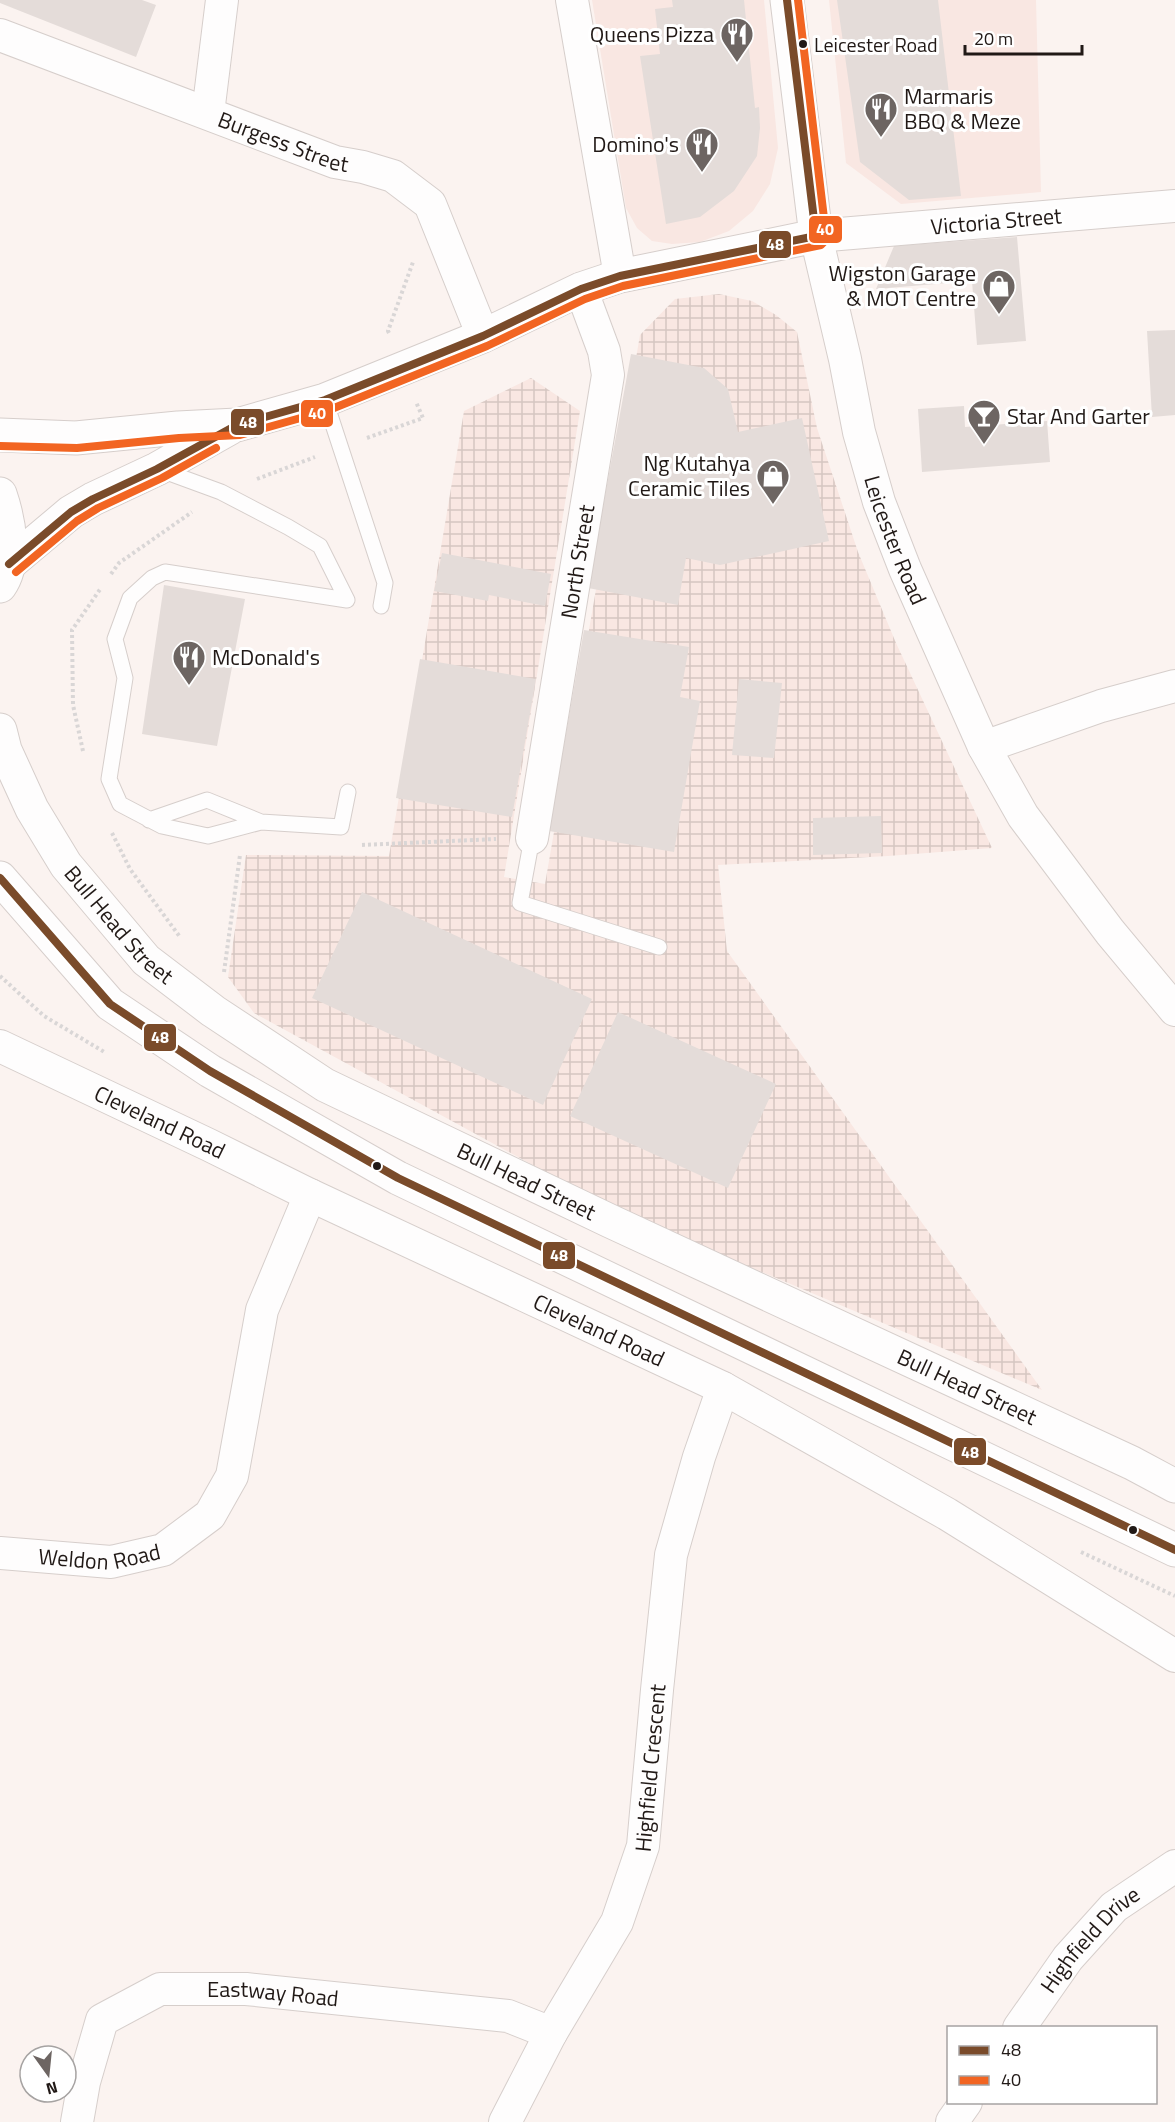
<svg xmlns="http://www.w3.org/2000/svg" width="1175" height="2122" viewBox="0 0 1175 2122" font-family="'Titillium Web',sans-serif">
	<defs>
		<pattern id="industrial-grid" width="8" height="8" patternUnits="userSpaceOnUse" patternTransform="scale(1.5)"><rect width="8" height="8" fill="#f9e7e2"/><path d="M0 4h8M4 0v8" fill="none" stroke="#d5c6c1"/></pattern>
	</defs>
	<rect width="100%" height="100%" fill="#fbf3f0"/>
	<!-- built -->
	<path fill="#f9e7e2" d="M592 0H764L778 148 770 184 753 211 729 231 700 242 672 244 652 241 637 228 626 208Z
		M829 0H1036L1041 192 901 204 846 163Z"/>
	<!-- industrial -->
	<path fill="url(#industrial-grid)" d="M719 294 752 301 776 315 797 332 817 428 858 552 896 643 992 848 888 856 718 865 727 951 1042 1390 617 1211 254 1013 228 977 246 855 389 856 464 411 531 378 580 411 504 877 545 884 640 335 675 299Z"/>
	<!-- building -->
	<path fill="#e4dcd9" d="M0 0H142L156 5 136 57 0 3Z
		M672 0H744L755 108 759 107 760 128 757 156 734 191 700 217 666 224 640 56 660 54 655 9 673 7Z
		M837 0H938L961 196 909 200 860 162Z
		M1017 237 1026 341 977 345 972 281 876 289 894 246Z
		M1175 330V415L1152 417 1147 331Z
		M631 354 704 368 728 389 738 432 802 418 829 541 720 565 686 558 678 605 588 588Z
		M964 406 965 427 1047 421 1050 462 922 472 918 409Z
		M442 553 551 574 545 606 489 595 488 601 434 591Z
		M164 585 245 599 217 746 142 734Z
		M584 630 689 647 680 697 700 701 674 852 549 831Z
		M420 659 536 679 512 817 396 798Z
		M739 679 782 683 774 758 732 755Z
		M881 816 882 853 813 855V818Z
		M362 892 592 999 543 1105 312 998Z
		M618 1012 776 1084 728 1188 570 1116Z"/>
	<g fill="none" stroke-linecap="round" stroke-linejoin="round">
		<defs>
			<path id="service" d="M325 400 385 583 381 606
				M161 470 221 492 288 527 320 546 347 600 165 572 152 578 130 598 115 639 125 678 109 779 120 804 162 826 208 836 261 822 341 827 348 792
				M149 820 207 800 261 822
				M532 838 520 903 659 947"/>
			<g id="minor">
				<path d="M572 0 620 276"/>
				<path id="s1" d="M0 35 335 162 363 167 393 176 430 204 483 336"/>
				<path d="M208 113 222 0"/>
				<path id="s2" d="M1175 206 816 236 845 359 859 432 879 502 905 569 984 747 1023 816 1110 932 1175 1010"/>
				<path d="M984 747 1101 706 1175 686"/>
				<path id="s3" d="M532 838 608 375 604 351 581 289"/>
				<path id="s4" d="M0 1046 209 1145 310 1195 723 1388 947 1514 1175 1656"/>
				<path id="s5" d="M0 1553 111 1562 163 1550 210 1515 232 1476 262 1310 310 1195"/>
				<path id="s6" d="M1019 2028 1068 1958 1114 1907 1175 1866"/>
				<path id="s7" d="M77 2122 84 2082 102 2020 160 1989H246L508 2016 551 2033"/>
				<path id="s8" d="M505 2122 551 2033 617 1922 643 1846 657 1690 671 1555 699 1457 723 1388"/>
				<path d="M952 2122 966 2102"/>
			</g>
			<path id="secondary" d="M0 435 76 438 178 428 237 425 325 400 483 336 581 289 620 276 816 236 787 0
				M9 564 71 512 93 499 157 469 230 428"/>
			<g id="primary">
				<path d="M0 494C9 520 17 562 0 586"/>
				<path id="s9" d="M0 730 5 750 32 809 66 865 146 960 213 1011 325 1085 610 1221 1132 1463 1175 1486"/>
				<path d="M0 878 110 1004 210 1071 398 1178 1175 1550"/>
			</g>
		</defs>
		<!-- service casing -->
		<use href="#service" stroke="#d6cecb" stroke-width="17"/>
		<!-- minor casing -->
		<use href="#minor" stroke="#d6cecb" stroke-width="34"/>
		<!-- secondary casing -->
		<use href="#secondary" stroke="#d6cecb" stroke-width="35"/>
		<!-- primary casing -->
		<use href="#primary" stroke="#d6cecb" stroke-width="35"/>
		<!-- path -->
		<path stroke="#d9d6d6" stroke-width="4" stroke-dasharray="3 3" stroke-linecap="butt" d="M389 333 388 331 413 262
			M367 438 423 418 416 402
			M257 479 315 457
			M111 574 119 563 192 512
			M83 751 73 705 72 630 101 588
			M112 833 130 869 180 937
			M362 845 496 839
			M224 972 240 855
			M0 976 44 1016 106 1053
			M1081 1552 1175 1596"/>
		<!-- service -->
		<use href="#service" stroke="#fefdfd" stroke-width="15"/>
		<!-- minor -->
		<use href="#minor" stroke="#fefdfd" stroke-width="32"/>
		<!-- secondary -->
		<use href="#secondary" stroke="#fefdfd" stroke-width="33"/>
		<!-- primary -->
		<use href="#primary" stroke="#fefdfd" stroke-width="33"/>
		<defs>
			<path id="bus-1" d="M9 564 71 512 93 499 157 469 237 425 325 400 483 336 581 289 620 276 816 236 787 0
				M0 878 110 1004 210 1071 398 1178 1175 1550"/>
			<path id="bus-2" d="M0 446 77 448 179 438 240 435 329 410 487 346 585 299 623 286 821 245 825 241 826 235 798 0
				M16 572 77 521 98 508 162 478 216 448"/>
		</defs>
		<!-- bus-1 casing -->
		<use href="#bus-1" stroke="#fff" stroke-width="12"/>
		<!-- bus-2 casing -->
		<use href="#bus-2" stroke="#fff" stroke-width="12"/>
		<!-- bus-1 -->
		<use href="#bus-1" stroke="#7a4b2a" stroke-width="8"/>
		<!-- bus-2 -->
		<use href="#bus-2" stroke="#f26522" stroke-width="8"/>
	</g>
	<!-- icons -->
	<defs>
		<symbol id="restaurant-pin" viewBox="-11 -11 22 30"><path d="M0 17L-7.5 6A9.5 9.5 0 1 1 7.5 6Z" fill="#6d6562" stroke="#fff"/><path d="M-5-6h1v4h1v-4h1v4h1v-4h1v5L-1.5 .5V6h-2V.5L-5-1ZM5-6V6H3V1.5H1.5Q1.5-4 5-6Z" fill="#fff"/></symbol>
		<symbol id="shop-pin" viewBox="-11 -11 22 30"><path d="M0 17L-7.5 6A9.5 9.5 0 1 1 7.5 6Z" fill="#6d6562" stroke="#fff"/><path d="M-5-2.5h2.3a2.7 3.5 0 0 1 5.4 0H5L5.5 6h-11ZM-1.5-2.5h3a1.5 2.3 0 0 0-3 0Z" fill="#fff"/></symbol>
		<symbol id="bar-pin" viewBox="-11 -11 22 30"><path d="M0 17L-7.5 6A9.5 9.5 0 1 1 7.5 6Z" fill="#6d6562" stroke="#fff"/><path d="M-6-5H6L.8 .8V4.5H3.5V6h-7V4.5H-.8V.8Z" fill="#fff"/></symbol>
	</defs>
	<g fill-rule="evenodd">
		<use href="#restaurant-pin" x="718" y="15" width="38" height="52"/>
		<use href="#restaurant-pin" x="862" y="90" width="38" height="52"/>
		<use href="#restaurant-pin" x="683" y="125" width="38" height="52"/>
		<use href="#shop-pin" x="980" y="267" width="38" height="52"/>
		<use href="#bar-pin" x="965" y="397" width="38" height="52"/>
		<use href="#shop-pin" x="754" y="457" width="38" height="52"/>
		<use href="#restaurant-pin" x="170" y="638" width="38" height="52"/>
	</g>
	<!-- markers -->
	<g fill="#211916" stroke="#fff" stroke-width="2">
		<circle cx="803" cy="44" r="5"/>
		<circle cx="377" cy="1166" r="5"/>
		<circle cx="1133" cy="1530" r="5"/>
	</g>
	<g text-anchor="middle" stroke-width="6" stroke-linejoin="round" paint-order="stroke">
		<!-- bus labels -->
		<g font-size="20" fill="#211916" stroke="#fff" text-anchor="start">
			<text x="814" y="52">Leicester Road</text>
		</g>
		<!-- poi labels -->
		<g font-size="22" fill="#211916" stroke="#fff" text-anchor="end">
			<text x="714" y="42">Queens Pizza</text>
			<text x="904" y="104" text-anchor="start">Marmaris<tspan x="904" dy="25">BBQ &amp; Meze</tspan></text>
			<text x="679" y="152">Domino's</text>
			<text x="976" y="281">Wigston Garage<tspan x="976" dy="25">&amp; MOT Centre</tspan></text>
			<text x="1007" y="424" text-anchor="start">Star And Garter</text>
			<text x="750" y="471">Ng Kutahya<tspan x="750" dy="25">Ceramic Tiles</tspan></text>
			<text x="212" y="665" text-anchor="start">McDonald's</text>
		</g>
		<!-- street labels -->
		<g font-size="22" fill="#211916" stroke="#fff">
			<text dy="8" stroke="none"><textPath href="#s1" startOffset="303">Burgess Street</textPath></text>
			<text transform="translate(996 221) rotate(-5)" y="8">Victoria Street</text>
			<text dy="8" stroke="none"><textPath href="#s2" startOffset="675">Leicester Road</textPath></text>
			<text dy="8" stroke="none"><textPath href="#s3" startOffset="280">North Street</textPath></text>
			<text dy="8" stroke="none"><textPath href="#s9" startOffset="231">Bull Head Street</textPath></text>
			<text dy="8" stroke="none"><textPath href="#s4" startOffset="177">Cleveland Road</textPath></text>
			<text dy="8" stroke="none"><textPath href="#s9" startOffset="717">Bull Head Street</textPath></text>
			<text dy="8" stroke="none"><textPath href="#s4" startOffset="663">Cleveland Road</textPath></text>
			<text dy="8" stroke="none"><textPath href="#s9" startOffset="1203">Bull Head Street</textPath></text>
			<text dy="8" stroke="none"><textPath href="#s5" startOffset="100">Weldon Road</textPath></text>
			<text dy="8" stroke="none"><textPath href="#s8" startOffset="388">Highfield Crescent</textPath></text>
			<text dy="8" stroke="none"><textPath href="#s6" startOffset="114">Highfield Drive</textPath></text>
			<text dy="8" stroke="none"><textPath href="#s7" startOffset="284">Eastway Road</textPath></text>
		</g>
	</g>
	<g stroke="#fff" stroke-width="2">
		<rect x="808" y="215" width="35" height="29" rx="6" fill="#f26522"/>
		<rect x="758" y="230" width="34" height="29" rx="6" fill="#7a4b2a"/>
		<rect x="300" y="399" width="34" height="29" rx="6" fill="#f26522"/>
		<rect x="230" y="408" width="35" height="28" rx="6" fill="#7a4b2a"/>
		<rect x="143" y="1023" width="34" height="29" rx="6" fill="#7a4b2a"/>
		<rect x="542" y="1241" width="34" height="29" rx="6" fill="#7a4b2a"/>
		<rect x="953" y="1437" width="34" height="29" rx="6" fill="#7a4b2a"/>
	</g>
	<g font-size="16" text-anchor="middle" font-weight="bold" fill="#fff">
		<text x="825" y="235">40</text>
		<text x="775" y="250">48</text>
		<text x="317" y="419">40</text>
		<text x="248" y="428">48</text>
		<text x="160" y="1043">48</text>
		<text x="559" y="1261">48</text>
		<text x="970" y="1458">48</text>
	</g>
	<!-- legend -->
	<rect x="947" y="2026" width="210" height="78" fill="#ffffff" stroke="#a6a3a2" stroke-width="1.5"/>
	<rect x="959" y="2046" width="30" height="9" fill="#7a4b2a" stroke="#a6a3a2" stroke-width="1.5"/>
	<text x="1001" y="2056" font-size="18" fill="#211916">48</text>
	<rect x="959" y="2076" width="30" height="9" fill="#f26522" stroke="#a6a3a2" stroke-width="1.5"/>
	<text x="1001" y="2086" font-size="18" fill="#211916">40</text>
	<!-- north arrow -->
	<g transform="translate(48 2074) rotate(165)"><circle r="28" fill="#ffffff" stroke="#a6a3a2" stroke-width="1.5"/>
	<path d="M0-4.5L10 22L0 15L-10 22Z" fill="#6d6562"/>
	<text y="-9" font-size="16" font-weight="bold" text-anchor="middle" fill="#211916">N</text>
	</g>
	<!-- scale -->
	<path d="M965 45v9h117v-9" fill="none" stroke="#211916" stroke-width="3"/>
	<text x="974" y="45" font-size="18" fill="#211916" stroke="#ffffff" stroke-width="4.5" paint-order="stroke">20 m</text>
</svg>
